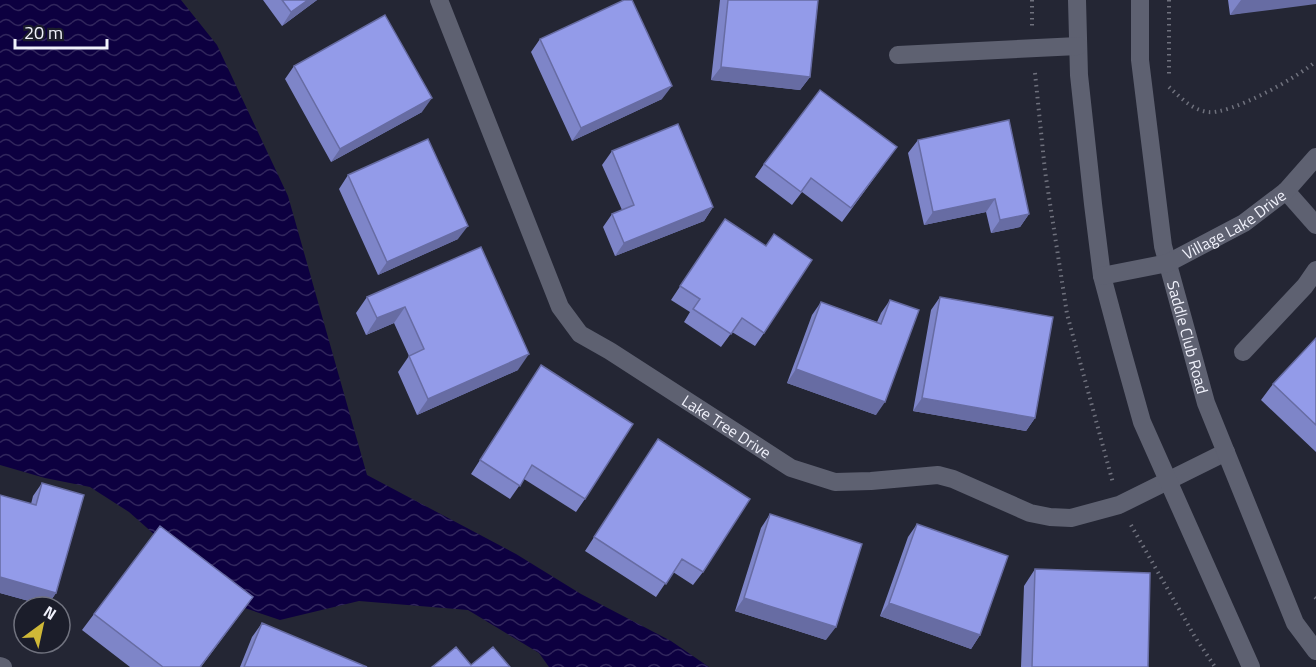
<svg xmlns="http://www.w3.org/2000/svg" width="1316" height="667" viewBox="0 0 1316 667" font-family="'Titillium Web',sans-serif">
	<defs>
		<pattern id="water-waves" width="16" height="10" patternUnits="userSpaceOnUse" patternTransform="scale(1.5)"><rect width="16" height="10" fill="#0d0040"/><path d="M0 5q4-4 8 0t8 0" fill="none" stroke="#31265c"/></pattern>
	</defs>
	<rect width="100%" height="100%" fill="#242634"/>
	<!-- water -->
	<path fill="url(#water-waves)" d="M0 0H181L217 45 288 196 367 475 516 554 581 594 671 641 709 667H549L539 653 468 610 359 601 280 620 233 604 129 512 90 487 45 478 0 465Z"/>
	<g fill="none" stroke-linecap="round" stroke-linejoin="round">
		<!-- path -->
		<path stroke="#6f717d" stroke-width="4" stroke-dasharray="1.5 4.5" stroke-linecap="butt" d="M1032 0V26
			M1169 0V74
			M1035 73 1045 171 1067 314 1113 483
			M1169 87C1180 97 1192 110 1208 112 1230 115 1299 77 1316 61
			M1131 525 1195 637 1215 667
			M1315 597 1316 598"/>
		<!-- minor -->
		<g stroke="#5e6171" stroke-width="18">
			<path id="s1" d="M439 0 560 307 580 334 610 351 791 468 835 482 871 481 938 475 953 479 1030 513 1050 517 1071 518 1119 505 1226 452"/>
			<path d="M1077 0 1079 75 1093 204 1102 276 1121 347 1142 422 1251 667"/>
			<path id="s2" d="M1140 0V60L1163 246 1206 403 1295 623 1316 651"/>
			<path d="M898 55 1078 46"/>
			<path d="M1286 191 1316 225"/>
			<path id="s3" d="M1102 276 1168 263 1244 223 1286 191 1316 157"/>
			<path d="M1243 352 1305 286 1316 270"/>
			<path d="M0 666 3 667"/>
		</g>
	</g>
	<!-- wall -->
	<path fill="#7e85c8" d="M263 0H317L282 26Z
		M720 0H818L810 77 800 90 711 80Z
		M1228 0H1316L1230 15Z
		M540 39 662 99 572 141 531 52Z
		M294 66 422 112 331 162 285 79Z
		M918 140 1029 214 1020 227 991 233 986 212 924 225 908 153Z
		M897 147 842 222 802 192 792 205 755 177 764 164Z
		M612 151 713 207 704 221 615 256 603 227 612 214 622 210 602 165Z
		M348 175 458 239 378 275 339 189Z
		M716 232 766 246 774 234 764 333 755 346 732 332 721 347 684 322 690 312 671 300Z
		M481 247 518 370 417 415 398 372 409 356 394 323 366 335 356 313 367 297Z
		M940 297 1035 418 1026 431 913 411 931 310Z
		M890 300 876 415 787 383 812 315 821 302 877 322 881 313Z
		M1316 338V452L1261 400 1273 384Z
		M541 365 585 499 576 512 524 479 510 499 471 474Z
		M658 439 703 572 693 585 673 572 656 597 585 551Z
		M42 483 56 593 47 606 0 593V495L31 504 33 496Z
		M770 514 826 640 735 611 761 528Z
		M917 524 980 635 971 649 880 616 908 537Z
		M1035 569 1148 667H1021L1024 586Z
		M253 597 201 667H130L82 630 94 614Z
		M262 623 367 667H240L252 637Z"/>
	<!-- shaded-wall -->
	<path fill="#676ca3" d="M308 0H317L282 26 291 12Z
		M1241 0H1316V4L1230 15Z
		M721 67 810 77 800 90 711 80Z
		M672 86 662 99 572 141 581 128Z
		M432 98 422 112 331 162 340 149Z
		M995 199 986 212 924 225 933 212Z
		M713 207 704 221 615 256 624 243Z
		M1029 214 1020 227 991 233 1000 220Z
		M468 226 458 239 378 275 387 262Z
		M405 307 394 323 366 335 377 318Z
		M529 354 518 370 417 415 428 399Z
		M796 369 885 402 876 415 787 383Z
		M922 398 1035 418 1026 431 913 411Z
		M0 577 56 593 47 606 0 593Z
		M744 598 836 627 826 640 735 611Z
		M889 603 980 635 971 649 880 616Z"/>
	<!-- building -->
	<path fill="#939be9" stroke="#676ca3" stroke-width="1.5" d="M282 0H308L291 12Z
		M624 0H632L672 86 581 128 540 39Z
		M728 0H818L810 77 721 67Z
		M385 15 432 98 340 149 294 66Z
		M820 90 897 147 851 208 811 178 801 192 764 164Z
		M1009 120 1029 214 1000 220 995 199 933 212 918 140Z
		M678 124 713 207 624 243 612 214 634 205 612 151Z
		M428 139 468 226 387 262 348 175Z
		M725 219 766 246 774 234 812 260 764 333 742 318 731 334 693 309 700 299 680 286Z
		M481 247 529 354 428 399 409 356 424 349 405 307 377 318 367 297Z
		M940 297 1053 317 1035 418 922 398Z
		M890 300 919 310 885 402 796 369 821 302 881 324Z
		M1316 338V425L1273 384Z
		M541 365 633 424 585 499 532 465 520 486 480 460Z
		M658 439 750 499 703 572 682 559 666 584 594 537Z
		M42 483 84 495 56 593 0 577V495L36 505Z
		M770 514 862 544 836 627 744 598Z
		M917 524 1008 556 980 635 889 603Z
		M160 526 253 597 200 667H163L94 614Z
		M1035 569 1150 573 1148 667H1032Z
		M262 623 367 667H244Z
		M456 647 471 665 493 647 510 667H432Z"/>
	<g text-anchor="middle" stroke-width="6" stroke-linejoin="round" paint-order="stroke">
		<!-- street labels -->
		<g font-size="16" fill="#f0f1fb" stroke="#1b1d2a">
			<text dy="6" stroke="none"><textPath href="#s3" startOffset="144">Village Lake Drive</textPath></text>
			<text dy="6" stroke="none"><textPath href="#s2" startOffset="342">Saddle Club Road</textPath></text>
			<text dy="6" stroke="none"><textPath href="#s1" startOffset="537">Lake Tree Drive</textPath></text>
		</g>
	</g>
	<!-- north arrow -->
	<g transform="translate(42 625) rotate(33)"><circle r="28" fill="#1b1d2a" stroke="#70727e" stroke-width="1.5"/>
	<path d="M0-4.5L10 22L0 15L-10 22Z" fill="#cfb837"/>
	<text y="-9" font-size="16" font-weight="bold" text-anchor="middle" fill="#f0f1fb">N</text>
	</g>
	<!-- scale -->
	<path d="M15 39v9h92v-9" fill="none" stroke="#f0f1fb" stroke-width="3"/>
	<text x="24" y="39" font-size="18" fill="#f0f1fb" stroke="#1b1d2a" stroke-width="4.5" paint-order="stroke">20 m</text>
</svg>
